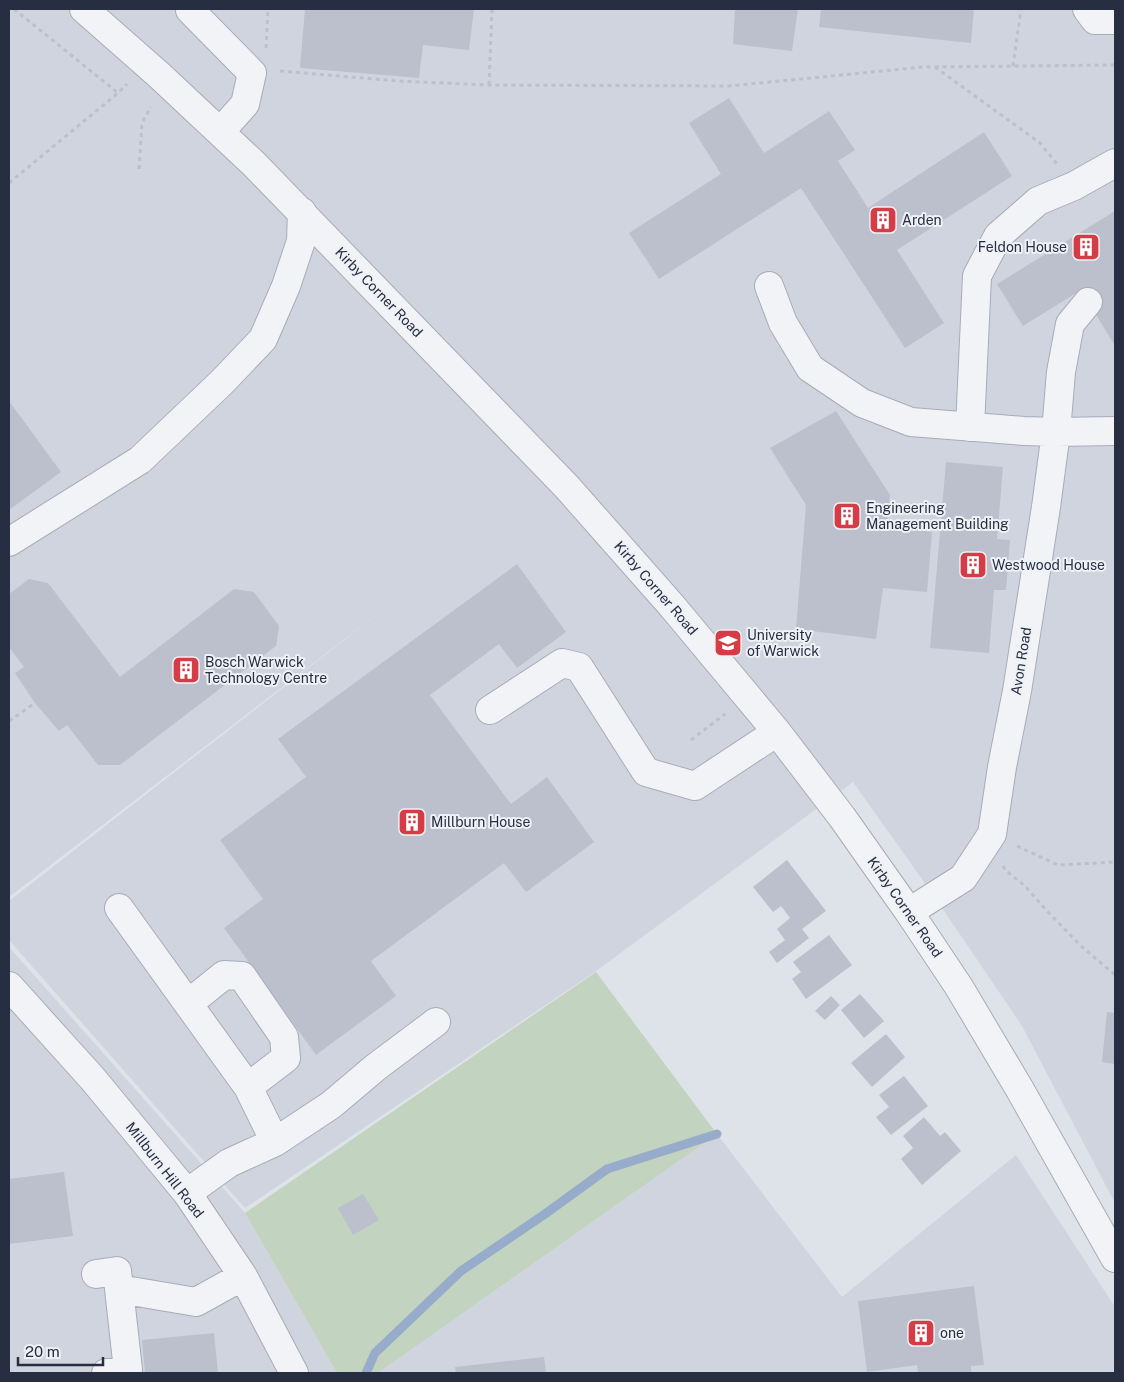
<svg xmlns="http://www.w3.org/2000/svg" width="1124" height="1382" viewBox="0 0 1124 1382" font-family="'Public Sans',sans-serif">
	<rect width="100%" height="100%" fill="#dee2e9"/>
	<!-- built -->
	<path fill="#d0d4de" d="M9 9H1115V1203L1022 1026 934 896 853 782 596 971 245 1208 9 940V901L393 602 9 897Z
		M9 947 245 1213 337 1373H9Z
		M717 1134 842 1297 1016 1155 1115 1307V1373H378Z"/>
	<!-- green -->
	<path fill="#c2d3bf" d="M596 972 717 1134 378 1373H337L245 1213Z"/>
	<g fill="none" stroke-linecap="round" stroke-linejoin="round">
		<!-- stream -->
		<path stroke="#97accb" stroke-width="9" d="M366 1373 375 1353 461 1271 545 1214 607 1169 717 1134"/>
	</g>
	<!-- building -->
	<path fill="#bbc0cc" d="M305 9H474L469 50 423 45 419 78 300 68Z
		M735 9H798L792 51 733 44Z
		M821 9H974L971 43 819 27Z
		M729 98 764 153 829 111 855 150 838 161 868 208 984 132 1012 176 897 250 944 323 905 348 801 188 659 279 629 233 721 174 689 123Z
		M1115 211V346L1081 290 1023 326 997 284Z
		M9 401 61 472 9 510Z
		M836 411 890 495 887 526 932 532 927 592 883 588 876 639 796 629 806 505 770 448Z
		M946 462 1003 467 997 539 1010 540 1006 590H994L989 653 930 648Z
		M517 564 566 632 517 668 499 644 430 695 511 804 547 777 594 842 526 892 504 863 371 961 396 996 316 1055 224 928 263 899 220 840 306 777 278 739Z
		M29 579 48 583 120 677 234 589 254 592 279 626 276 646 120 765H98L67 725 59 731 35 703 15 673 24 667 9 647V594Z
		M787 860 826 911 802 929 809 938 777 963 769 952 785 940 777 929 790 918 781 906 773 912 753 887Z
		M829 935 852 965 806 999 792 979 801 972 793 962Z
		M860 994 884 1021 864 1038 841 1010Z
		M831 996 840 1005 825 1020 815 1011Z
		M1107 1012 1115 1013V1064L1102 1062Z
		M886 1034 905 1057 872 1087 851 1063Z
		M904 1076 928 1106 891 1135 876 1117 889 1107 879 1095Z
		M924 1117 940 1136 945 1132 961 1151 922 1185 901 1159 913 1148 903 1136Z
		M64 1172 73 1236 9 1244V1179Z
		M363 1194 379 1220 353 1235 338 1208Z
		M974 1286 984 1365 971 1366V1373H918L917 1365 867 1372 858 1301Z
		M214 1333 218 1373H145L142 1340Z
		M544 1357 546 1373H456L455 1367Z"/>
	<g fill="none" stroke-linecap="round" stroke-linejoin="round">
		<defs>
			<path id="minor" d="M84 9 159 75 254 164 567 487 672 606 777 732 842 817 909 912 959 987 1019 1088 1115 1258
				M1087 9 1095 20H1115
				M190 10 252 73 245 104 220 132
				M769 286 783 323 810 368 862 403 911 422 1024 431 1056 432 1061 372 1070 324 1088 302
				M970 427 977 276 998 236 1038 201 1074 186 1115 163
				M9 542 140 460 222 382 263 339 286 286 301 241 302 212
				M490 710 562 663 579 667 646 772 695 786 777 732
				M119 908 248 1087 275 1142
				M909 912 963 878 992 834 1002 767 1017 691 1046 507 1056 432 1115 431
				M9 986 92 1078 187 1193 243 1276 294 1373
				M188 1004 224 975 242 976 284 1037 286 1058 248 1087
				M187 1193 229 1163 275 1142 331 1105 376 1067 436 1022
				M96 1274 117 1271 128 1370 106 1373
				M119 1289 196 1302 243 1276"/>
		</defs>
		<!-- minor casing -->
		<use href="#minor" stroke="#a7acb7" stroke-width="30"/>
		<!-- path -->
		<path stroke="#bcc0c8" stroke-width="3" stroke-dasharray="4 4" stroke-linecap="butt" d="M14 9 118 93
			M266 48 268 9
			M1013 66 1021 9
			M935 67 1040 143 1057 164
			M280 71 398 81 489 85 729 86 923 67 1115 65
			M489 85 492 9
			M139 169 142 123 151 107
			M9 183 118 93 127 84
			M9 721 35 703
			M691 740 725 714
			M1017 846 1058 865 1115 862
			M1003 866 1005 870 1025 886 1047 911 1081 946 1115 975"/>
		<!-- minor -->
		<use href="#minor" stroke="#f1f3f7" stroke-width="28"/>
	</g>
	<!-- icons -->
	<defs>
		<symbol id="building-square" viewBox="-11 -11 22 22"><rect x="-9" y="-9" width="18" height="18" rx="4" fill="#d53c46" stroke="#eef1f6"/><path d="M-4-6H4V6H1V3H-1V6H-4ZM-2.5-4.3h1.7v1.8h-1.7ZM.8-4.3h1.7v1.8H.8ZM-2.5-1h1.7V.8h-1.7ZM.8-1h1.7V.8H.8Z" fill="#fff"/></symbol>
		<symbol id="university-square" viewBox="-11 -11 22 22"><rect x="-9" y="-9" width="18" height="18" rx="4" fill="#d53c46" stroke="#eef1f6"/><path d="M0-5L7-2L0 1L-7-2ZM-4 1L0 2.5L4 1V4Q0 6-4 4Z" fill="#fff"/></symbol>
	</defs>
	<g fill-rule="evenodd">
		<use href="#building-square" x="867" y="204" width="32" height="32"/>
		<use href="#building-square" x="1070" y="231" width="32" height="32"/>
		<use href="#building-square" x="831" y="500" width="32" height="32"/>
		<use href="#building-square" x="957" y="549" width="32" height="32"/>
		<use href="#university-square" x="712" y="627" width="32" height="32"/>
		<use href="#building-square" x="170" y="654" width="32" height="32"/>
		<use href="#building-square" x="396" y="806" width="32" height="32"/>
		<use href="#building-square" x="905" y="1317" width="32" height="32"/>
	</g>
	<g text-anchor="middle" stroke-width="4" stroke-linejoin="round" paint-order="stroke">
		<!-- poi labels -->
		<g font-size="14" fill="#272e41" stroke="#eef1f6" text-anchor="start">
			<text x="902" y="225">Arden</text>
			<text x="1067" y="252" text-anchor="end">Feldon House</text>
			<text x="866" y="513">Engineering<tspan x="866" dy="16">Management Building</tspan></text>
			<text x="992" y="570">Westwood House</text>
			<text x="747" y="640">University<tspan x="747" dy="16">of Warwick</tspan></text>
			<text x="205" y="667">Bosch Warwick<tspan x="205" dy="16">Technology Centre</tspan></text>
			<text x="431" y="827">Millburn House</text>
			<text x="940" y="1338">one</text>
		</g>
		<!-- street labels -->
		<g font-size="14" fill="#272e41" stroke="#eef1f6">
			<text transform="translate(379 292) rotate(46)" y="5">Kirby Corner Road</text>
			<text transform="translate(656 588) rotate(49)" y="5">Kirby Corner Road</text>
			<text transform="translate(1021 661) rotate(-81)" y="5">Avon Road</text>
			<text transform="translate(905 907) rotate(55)" y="5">Kirby Corner Road</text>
			<text transform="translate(165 1170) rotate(52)" y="5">Millburn Hill Road</text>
		</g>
	</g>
	<!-- border -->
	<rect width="1124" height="1382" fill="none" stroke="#272e41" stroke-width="20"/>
	<!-- scale -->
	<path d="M18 1357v8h85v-8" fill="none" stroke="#272e41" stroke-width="2.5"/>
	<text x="25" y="1357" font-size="15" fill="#272e41" stroke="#eef1f6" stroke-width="4" paint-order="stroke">20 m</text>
</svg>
